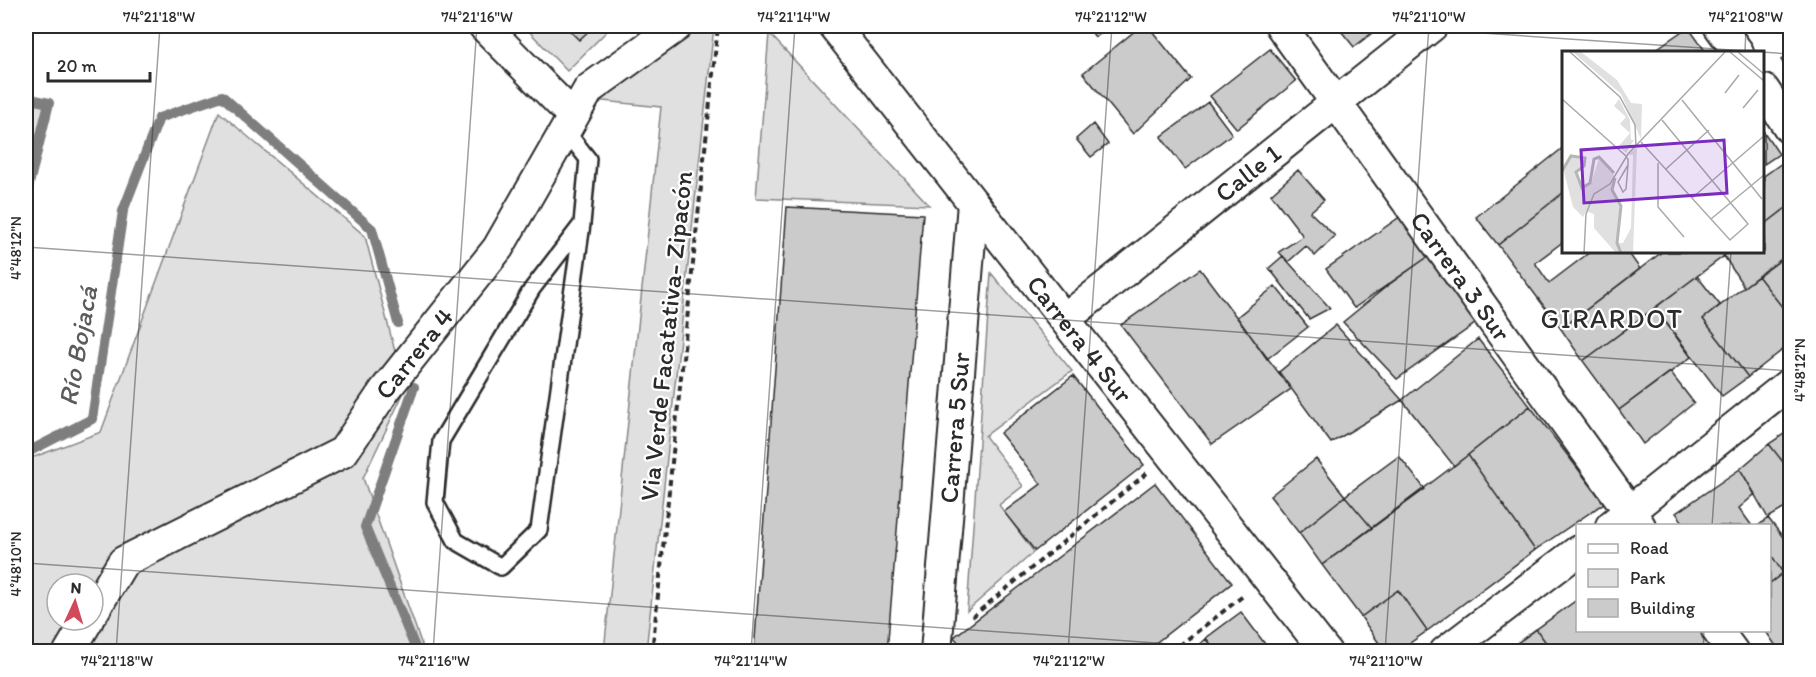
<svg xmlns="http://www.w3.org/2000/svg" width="1816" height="677" viewBox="0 0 1816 677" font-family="Itim,sans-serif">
	<rect width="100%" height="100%" fill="#fff"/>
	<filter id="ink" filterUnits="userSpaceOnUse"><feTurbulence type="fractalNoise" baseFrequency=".0167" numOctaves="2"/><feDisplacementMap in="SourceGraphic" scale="12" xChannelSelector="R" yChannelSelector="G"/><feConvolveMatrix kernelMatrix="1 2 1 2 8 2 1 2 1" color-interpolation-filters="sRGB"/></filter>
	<g filter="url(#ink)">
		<!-- green -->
		<path fill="#e0e0e0" stroke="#868686" stroke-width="1.5" fill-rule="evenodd" d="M524 26H612L567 71Z
			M691 26H714L646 651H604L661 107 593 100Z
			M769 33 929 205 756 198Z
			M26 98 49 103 26 196Z
			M219 112 365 236 405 390 363 478 424 651 26 652V460L101 432ZM57 584H93V620H57Z
			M991 273 1072 371 985 436 1023 486 999 505 1034 552 967 611Z"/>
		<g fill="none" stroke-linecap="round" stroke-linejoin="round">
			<!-- stream -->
			<path stroke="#7e7e7e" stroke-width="10" d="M26 98 49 103 26 196
				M414 387 365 527 417 652
				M26 453 92 419 123 211 159 118 222 96 372 229 398 323"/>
		</g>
		<!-- building -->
		<path fill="#cbcbcb" stroke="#2b2b2b" stroke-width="1.5" d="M565 26H594L579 40Z
			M1087 26H1114L1095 37Z
			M1141 26H1148L1191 79 1133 134 1083 73Z
			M1337 26H1381L1354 47Z
			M1688 27 1706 52H1652Z
			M1270 49 1296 81 1237 129 1210 96Z
			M1790 53V74L1781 60Z
			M1208 102 1232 134 1185 169 1161 137Z
			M1093 124 1108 144 1091 157 1076 139Z
			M1764 132 1779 154 1764 164Z
			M1564 147V192L1498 245 1476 217Z
			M1782 163 1790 175V205L1764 225V176Z
			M1298 170 1324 200 1310 212 1335 236 1315 256 1306 246 1288 262 1279 252 1303 236 1271 194Z
			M1564 192V241L1535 263 1549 283 1590 252H1628L1640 269 1561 329 1498 245Z
			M1790 205V253L1744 287 1724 256 1728 252H1764V225Z
			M787 207 923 214 887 652H754Z
			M1401 216 1429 256 1354 308 1326 269Z
			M1662 252H1721L1724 256 1583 361 1561 329Z
			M1790 253V317L1758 276Z
			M1283 256 1330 308 1309 319 1269 268Z
			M1429 256 1479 321 1397 379 1343 322 1387 286Z
			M1200 269 1291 389 1212 444 1121 325Z
			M1697 276 1720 305 1703 319 1748 377 1722 396 1655 308Z
			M1758 276 1790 317V344L1748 377 1703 319Z
			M1275 286 1308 327 1267 359 1237 317Z
			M1655 308 1691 357 1619 410 1583 361Z
			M1336 325 1402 400 1331 443 1279 372Z
			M1478 339 1530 406 1454 466 1402 400Z
			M1670 372 1694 403 1643 444 1619 410Z
			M1073 376 1144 465 1035 551 1004 512 1041 484 1000 433Z
			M1530 406 1604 503 1535 550 1468 455Z
			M1790 430V471L1769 444Z
			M1769 444 1790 471V505L1768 518 1740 469Z
			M1468 455 1535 550 1427 631 1398 590 1361 617 1322 565Z
			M1399 456 1425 489 1372 528 1345 496Z
			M1316 459 1345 496 1299 533 1270 496Z
			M1740 469 1755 494 1739 508 1752 526H1686L1676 513Z
			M1155 483 1232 583 1144 652H966L954 637Z
			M1345 496 1372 528 1322 565 1299 533Z
			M1768 518 1790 546V567L1783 573 1770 553V526H1758Z
			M1770 553 1783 573 1770 583Z
			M1790 567V652H1780L1765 630H1770V583Z
			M1398 590 1427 631 1397 652H1385L1361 617Z
			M1578 599V630H1705L1721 652H1505Z
			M1241 612 1271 652H1217L1206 638Z
			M1536 629 1553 652H1505Z
			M1206 639 1215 652H1189Z"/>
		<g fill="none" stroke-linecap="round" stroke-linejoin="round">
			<defs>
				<path id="service" d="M565 130 588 159 582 224 539 530 501 567 456 541 435 502 441 441 532 289 582 224"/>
				<g id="minor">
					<path d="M484 26 572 115"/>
					<path id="s1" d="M834 26 1326 652"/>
					<path id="s2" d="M1281 26 1640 526"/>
					<path d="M1719 26 1738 52"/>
					<path d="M1764 90 1790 129"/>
					<path id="s3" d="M1065 319 1432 26"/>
					<path d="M1611 526 1790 383"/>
					<path id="s4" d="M93 612 123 562 343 452 385 390 498 248 589 89 677 26"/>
					<path d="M1717 630 1733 652"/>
					<path d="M69 652 88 620"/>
					<path id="s5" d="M936 652 973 203"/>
					<path d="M1445 652 1578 551"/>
				</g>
			</defs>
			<!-- service casing -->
			<use href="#service" stroke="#2b2b2b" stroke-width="20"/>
			<!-- minor casing -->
			<use href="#minor" stroke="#2b2b2b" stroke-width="34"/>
			<!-- path -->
			<path stroke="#2b2b2b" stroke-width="4" stroke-dasharray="6 4.5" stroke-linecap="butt" d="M972 617 1147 473
				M652 652 718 26
				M1171 652 1243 596"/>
			<!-- service -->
			<use href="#service" stroke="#fff" stroke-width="15"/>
			<!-- minor -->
			<use href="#minor" stroke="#fff" stroke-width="30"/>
		</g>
	</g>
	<!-- ticks -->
	<path fill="none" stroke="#2b2b2b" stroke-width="1.5" stroke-opacity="0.45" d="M1379 26 1790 54M1745 52 1746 26M26 247 1790 371M1712 526 1731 252M26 563 1284 652M116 652 160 26M433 652 477 26M751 652 795 26M1068 652 1112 26M1385 652 1429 26M1703 652 1704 630"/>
	<g text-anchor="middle" stroke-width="4.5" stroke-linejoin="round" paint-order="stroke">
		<!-- street labels -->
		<g font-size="26" fill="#2b2b2b" stroke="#fff">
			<text dy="9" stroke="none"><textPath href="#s3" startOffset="234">Calle 1</textPath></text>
			<text dy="9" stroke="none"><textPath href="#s2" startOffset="308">Carrera 3 Sur</textPath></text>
			<text transform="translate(666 336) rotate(-84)" y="9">Via Verde Facatativa- Zipacón</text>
			<text dy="9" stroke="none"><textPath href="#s1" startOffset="398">Carrera 4 Sur</textPath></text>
			<text dy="9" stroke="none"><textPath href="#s4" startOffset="426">Carrera 4</textPath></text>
			<text dy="9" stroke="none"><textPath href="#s5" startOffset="225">Carrera 5 Sur</textPath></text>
		</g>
		<!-- neighbourhood labels -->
		<g font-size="27" letter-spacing="1.5" fill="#2b2b2b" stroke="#fff">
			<text x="1612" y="328">GIRARDOT</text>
		</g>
		<!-- water labels -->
		<g font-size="27" font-style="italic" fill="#5c5c5c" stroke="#fff">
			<text transform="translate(78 346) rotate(-80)" y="9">Río Bojacá</text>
		</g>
	</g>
	<!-- overview -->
	<g transform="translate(1562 51)">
		<rect width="202" height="202" fill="#fff"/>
		<path d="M11 1H19L55 29 69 52 80 53 79 88 59 43ZM57 48 68 69 69 89H72L64 102 57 95 68 82 58 73 64 66 52 55ZM75 96 71 202H54L32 177V163L24 160 21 166 11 156 1 117 9 105 23 107 22 115 14 121 20 137 29 133 37 107 49 116 53 128 50 135 59 155 55 192H61L69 177 71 104H66Z" fill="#e0e0e0"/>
		<path fill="none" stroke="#b6b6b6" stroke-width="3" d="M0 120 9 105 23 107 22 115 14 121 20 137 28 132 32 108 37 106 52 122M53 127 50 139 59 155 55 192 59 202"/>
		<path fill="none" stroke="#aaa" stroke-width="1.5" d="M8 1 58 46 73 74 74 96M168 1 202 30M176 1 202 23M163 42 177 24M0 48 64 105M120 49 200 148M181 57 196 39M79 91 168 189 186 173 100 69M64 106 66 108V114L64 138 61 141 56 131 66 114M96 112V156L122 186M104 118 147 79M130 147 202 85M149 168 202 124M22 202 24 163 32 143 48 133 66 103 163 1"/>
		<path fill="#7b2cbf" fill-opacity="0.15" stroke="#7b2cbf" stroke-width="3" d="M162 89 165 142 22 152 19 99Z"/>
		<rect width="202" height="202" fill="none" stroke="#2b2b2b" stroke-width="3"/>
	</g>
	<!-- margin -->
	<rect width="1816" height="677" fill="none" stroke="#fff" stroke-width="66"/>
	<!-- legend -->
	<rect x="1576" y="524" width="195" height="108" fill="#ffffff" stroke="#aaaaaa" stroke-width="1.5"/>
	<rect x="1588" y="544" width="30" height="9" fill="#ffffff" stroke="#aaaaaa" stroke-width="1.5"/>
	<text x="1630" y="554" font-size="18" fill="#2b2b2b">Road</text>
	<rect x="1588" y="569" width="30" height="18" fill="#e0e0e0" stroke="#aaaaaa" stroke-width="1.5"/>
	<text x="1630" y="584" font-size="18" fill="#2b2b2b">Park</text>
	<rect x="1588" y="599" width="30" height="18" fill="#cbcbcb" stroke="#aaaaaa" stroke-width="1.5"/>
	<text x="1630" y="614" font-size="18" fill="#2b2b2b">Building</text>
	<!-- north arrow -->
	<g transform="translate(75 602) rotate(4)"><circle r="28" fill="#ffffff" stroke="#aaaaaa" stroke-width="1.5"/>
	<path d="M0-4.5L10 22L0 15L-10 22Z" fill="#d1495b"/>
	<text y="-9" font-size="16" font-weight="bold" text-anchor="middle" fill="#2b2b2b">N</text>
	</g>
	<!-- scale -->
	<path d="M48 72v9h102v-9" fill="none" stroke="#2b2b2b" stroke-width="3"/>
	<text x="57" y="72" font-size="18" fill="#2b2b2b" stroke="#ffffff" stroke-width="4.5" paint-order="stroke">20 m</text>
	<rect x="33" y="33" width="1750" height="611" fill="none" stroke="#2b2b2b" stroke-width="2"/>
	<g font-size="15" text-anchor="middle" fill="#2b2b2b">
		<text x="159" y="22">74°21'18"W</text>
		<text x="477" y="22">74°21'16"W</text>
		<text x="794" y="22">74°21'14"W</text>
		<text x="1111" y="22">74°21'12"W</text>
		<text x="1429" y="22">74°21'10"W</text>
		<text x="1746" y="22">74°21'08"W</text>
		<text transform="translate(16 248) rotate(-90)" y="5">4°48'12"N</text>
		<text transform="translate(1800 370) rotate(-90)" y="5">4°48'12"N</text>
		<text transform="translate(16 564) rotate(-90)" y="5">4°48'10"N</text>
		<text x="117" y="666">74°21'18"W</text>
		<text x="434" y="666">74°21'16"W</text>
		<text x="751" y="666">74°21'14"W</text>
		<text x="1069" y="666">74°21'12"W</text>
		<text x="1386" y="666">74°21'10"W</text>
	</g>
</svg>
